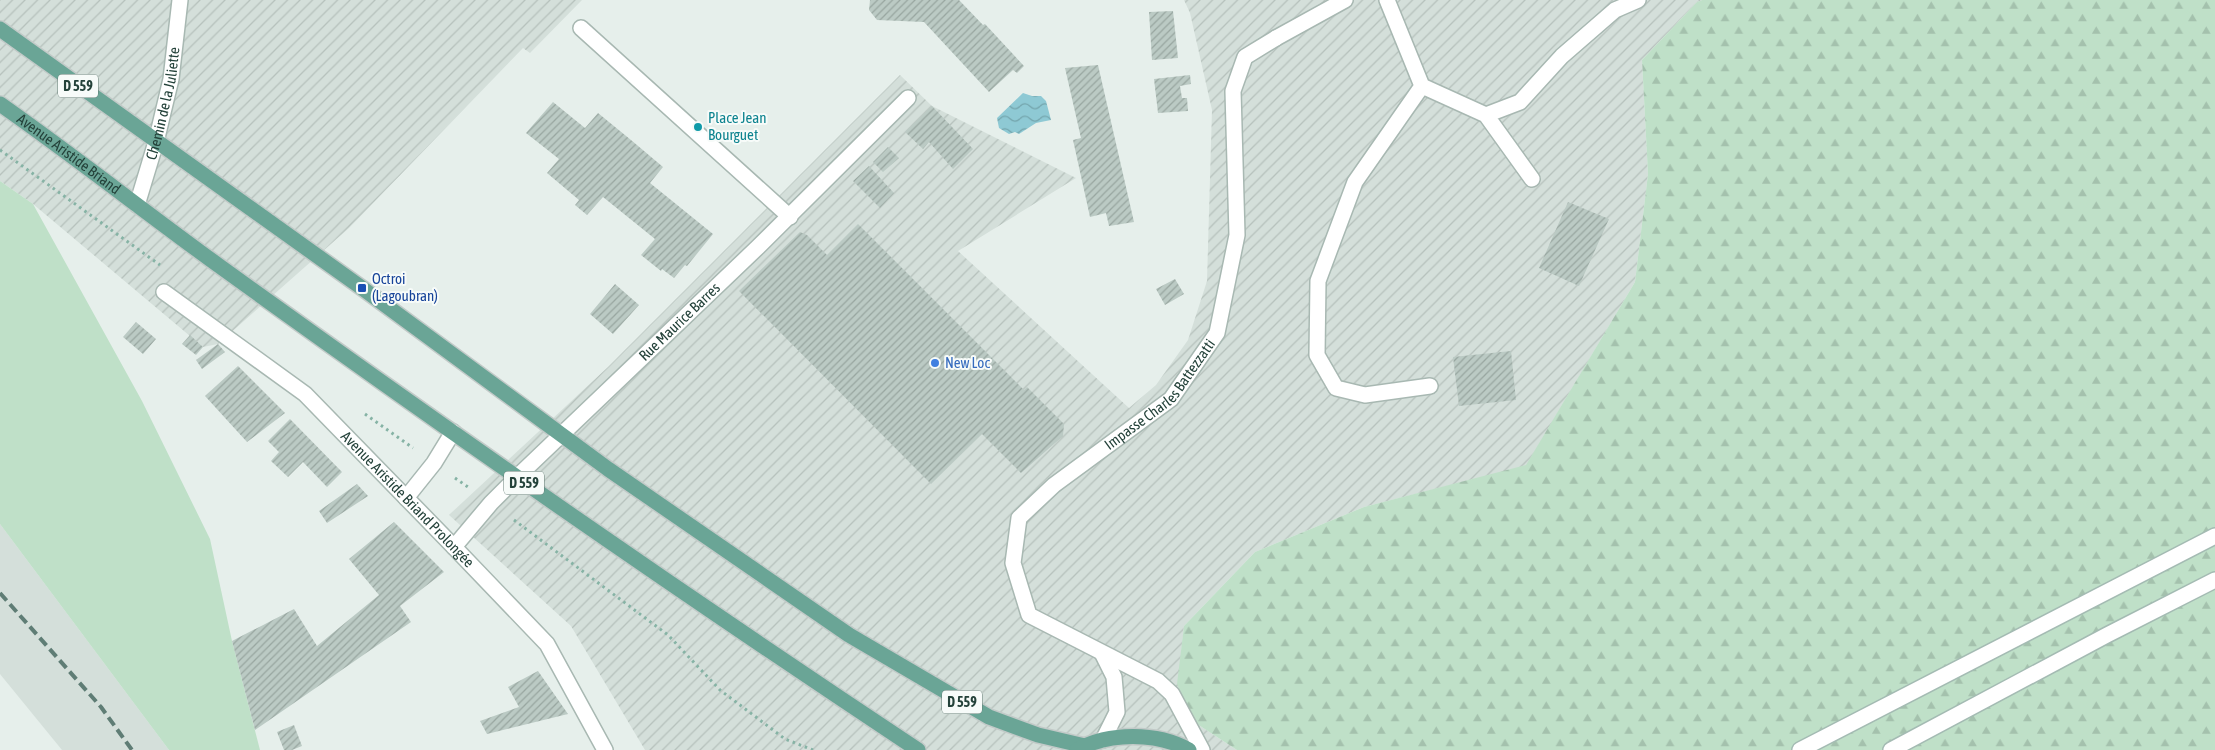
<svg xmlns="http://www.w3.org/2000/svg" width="2215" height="750" viewBox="0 0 2215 750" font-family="'Asap Condensed',sans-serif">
	<defs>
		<pattern id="industrial-furrows" width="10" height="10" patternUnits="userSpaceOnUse" patternTransform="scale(1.25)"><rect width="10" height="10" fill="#d4dfda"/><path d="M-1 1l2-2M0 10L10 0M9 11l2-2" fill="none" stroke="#b6c1bc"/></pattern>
		<pattern id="forest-firs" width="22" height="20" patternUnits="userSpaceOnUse" patternTransform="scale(1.25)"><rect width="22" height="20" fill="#bfe0c8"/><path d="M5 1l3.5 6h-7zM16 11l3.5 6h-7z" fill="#a4c1ad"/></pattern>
		<pattern id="water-waves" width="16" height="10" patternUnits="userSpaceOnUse" patternTransform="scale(1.25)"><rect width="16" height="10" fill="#8ec9d4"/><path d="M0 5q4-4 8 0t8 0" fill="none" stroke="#74a5ad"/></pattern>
		<pattern id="building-hatch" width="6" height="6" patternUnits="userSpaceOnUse" patternTransform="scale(1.25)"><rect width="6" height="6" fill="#bbcac4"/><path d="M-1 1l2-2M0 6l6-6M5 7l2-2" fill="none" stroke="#98a6a0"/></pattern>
	</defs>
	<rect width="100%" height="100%" fill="#e6efeb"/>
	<!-- built -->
	<path fill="#d4dfda" d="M0 524 169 750H62L0 674Z"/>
	<!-- industrial -->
	<path fill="url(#industrial-furrows)" d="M0 0H582L530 53 523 48 349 228 218 344 203 347 33 204 0 181Z
		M1184 0H1702L1697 2 1642 60 1648 174 1635 282 1526 466 1364 507 1255 552 1184 626 1178 684 1194 722 1237 750H645L571 626 449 515 608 367 900 75 932 106 1076 178 958 251 1129 408 1156 385 1188 340 1207 281 1212 110 1190 13Z"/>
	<!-- grass -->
	<path fill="#bfe0c8" d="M0 181 33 204 142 401 210 539 232 641 260 750H169L0 524Z"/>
	<!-- forest -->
	<path fill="url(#forest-firs)" d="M1702 0H2215V750H1237L1194 722 1177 684 1184 626 1255 552 1364 507 1526 465 1635 282 1648 174 1642 60 1697 2Z"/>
	<!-- water -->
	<path fill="url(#water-waves)" d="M1023 93 1032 96H1041L1046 101 1051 120 1036 123 1019 134 1015 132 1009 134 999 128 997 118Z"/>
	<!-- building -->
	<path fill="url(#building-hatch)" d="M870 0H959L983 25 985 24 1024 66 1017 73 1013 70 989 92 924 22 877 20 869 10Z
		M1173 11 1178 58 1152 60 1149 12Z
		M1098 65 1134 222 1109 226 1106 213 1090 217 1073 140 1081 138 1065 68Z
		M1190 75 1191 84 1180 86 1182 98H1187L1188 111 1158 113 1154 79Z
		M553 102 585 128 598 113 631 140 663 167 650 183 713 234 687 266 685 265 674 278 662 269 661 271 641 255 655 239 603 197 587 215 575 205 579 200 547 173 559 159 526 133Z
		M932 106 973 149 953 169 929 142 923 149 905 132Z
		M888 147 899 158 883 172 873 162Z
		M869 166 894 193 880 208 853 181Z
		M1568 202 1609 219 1579 286 1539 268Z
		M858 224 1024 390 1027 387 1064 424 1063 436 1021 473 982 434 931 484 739 291 800 232 807 235 827 255Z
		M1175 279 1184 294 1165 305 1156 289Z
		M615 284 639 305 613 334 590 314Z
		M136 322 156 339 143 354 123 337Z
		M190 335 203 347 196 355 182 344Z
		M218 344 225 352 202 369 196 360Z
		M1511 351 1516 400 1459 406 1453 357Z
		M238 366 285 413 247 442 205 396Z
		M290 419 342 472 327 487 303 462 288 477 271 461 279 452 268 441Z
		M357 484 368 496 327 523 319 511Z
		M394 522 444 572 400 606 411 622 255 730 232 641 294 609 317 646 379 595 349 559Z
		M538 671 568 714 487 734 480 721 519 707 508 687Z
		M294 725 302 746 292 750H284L277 732Z"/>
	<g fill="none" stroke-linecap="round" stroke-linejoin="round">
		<defs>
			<path id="lane" d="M1387 0 1422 86 1355 182 1318 281 1317 355 1336 388 1365 395 1430 386
				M581 28 790 217
				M1276 38 1345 0
				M1422 86 1486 115 1532 179
				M1486 115 1520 102 1562 56 1615 10 1638 0"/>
			<g id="street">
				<path id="s1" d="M137 205 156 142 171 79 180 0"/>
				<path id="s2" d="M164 292 305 394 454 547 547 644 605 750"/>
				<path d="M406 498 434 463 453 432"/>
				<path id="s3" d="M454 547 491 503 516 478 758 247 908 98"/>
				<path d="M1102 653 1114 677 1117 712 1103 740"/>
				<path id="s4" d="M1202 750 1172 694 1158 681 1029 615 1013 563 1019 518 1054 485 1171 399 1217 333 1237 235 1233 91 1245 57 1276 38"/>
			</g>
			<path id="secondary" d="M1800 750 2215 536
				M1891 750 2107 635 2215 580"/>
			<g id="primary">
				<path d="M0 29 362 288 608 469 849 635 989 717 1038 735 1085 746"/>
				<path id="s5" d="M0 104C74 156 145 212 218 265 448 431 681 593 918 750"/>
				<path d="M1077 750C1109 732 1157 732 1189 750"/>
			</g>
		</defs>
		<!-- lane casing -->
		<use href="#lane" stroke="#a8b8b2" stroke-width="18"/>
		<!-- street casing -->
		<use href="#street" stroke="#a8b8b2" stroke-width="18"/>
		<!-- secondary casing -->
		<use href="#secondary" stroke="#a4bbb3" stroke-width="18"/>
		<!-- primary casing -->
		<use href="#primary" stroke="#c2cac8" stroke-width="18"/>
		<!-- path -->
		<path stroke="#86b3a5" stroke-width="3" stroke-dasharray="2.5 4" stroke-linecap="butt" d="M0 150 160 265
			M365 414 413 448
			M455 478 468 487
			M514 520 668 635 720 690 785 739 813 750"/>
		<!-- lane -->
		<use href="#lane" stroke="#fff" stroke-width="15"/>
		<!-- street -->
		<use href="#street" stroke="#fff" stroke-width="15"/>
		<!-- secondary -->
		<use href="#secondary" stroke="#fff" stroke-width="15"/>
		<!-- primary -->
		<use href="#primary" stroke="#6aa596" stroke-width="15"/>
		<!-- rail -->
		<path stroke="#5f7d75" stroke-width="4" stroke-dasharray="10 5" stroke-linecap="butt" d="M0 593 101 707 132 750"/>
	</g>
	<!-- markers -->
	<circle fill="#0f9aa8" stroke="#f7fbf9" stroke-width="2" cx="698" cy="127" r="5"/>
	<rect fill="#1a4fb4" stroke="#f7fbf9" stroke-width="2" x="357" y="283" width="10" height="10" rx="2.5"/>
	<circle fill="#3f7fe0" stroke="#f7fbf9" stroke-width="2" cx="935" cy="363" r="5"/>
	<g text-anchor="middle" stroke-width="4" stroke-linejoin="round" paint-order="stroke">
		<!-- shield labels -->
		<g fill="#f7fbf9" stroke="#637a73" stroke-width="1">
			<rect x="58" y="74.5" width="40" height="23" rx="4"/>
			<rect x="504" y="471.5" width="40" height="23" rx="4"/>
			<rect x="942" y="690.5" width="40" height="23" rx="4"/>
		</g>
		<g font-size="14" font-weight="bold" fill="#24423a">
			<text x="78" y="91">D 559</text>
			<text x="524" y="488">D 559</text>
			<text x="962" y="707">D 559</text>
		</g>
		<!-- street labels -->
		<g font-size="15" fill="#24423a" stroke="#f7fbf9">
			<text dy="5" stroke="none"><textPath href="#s1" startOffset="105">Chemin de la Juliette</textPath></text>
			<text dy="5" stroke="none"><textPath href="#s5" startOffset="85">Avenue Aristide Briand</textPath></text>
			<text dy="5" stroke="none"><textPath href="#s3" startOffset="319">Rue Maurice Barres</textPath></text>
			<text dy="5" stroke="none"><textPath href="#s4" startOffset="516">Impasse Charles Battezzatti</textPath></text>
			<text dy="5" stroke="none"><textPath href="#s2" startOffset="321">Avenue Aristide Briand Prolongée</textPath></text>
		</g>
		<!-- culture labels -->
		<g font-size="15" fill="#0d838f" stroke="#f7fbf9" text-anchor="start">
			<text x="708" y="123">Place Jean<tspan x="708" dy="17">Bourguet</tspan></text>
		</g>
		<!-- transit labels -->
		<g font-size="15" fill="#164399" stroke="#f7fbf9" text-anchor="start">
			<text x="372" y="284">Octroi<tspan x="372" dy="17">(Lagoubran)</tspan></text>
		</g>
		<!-- shop labels -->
		<g font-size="15" fill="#366cbe" stroke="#f7fbf9" text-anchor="start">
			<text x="945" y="368">New Loc</text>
		</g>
	</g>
</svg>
